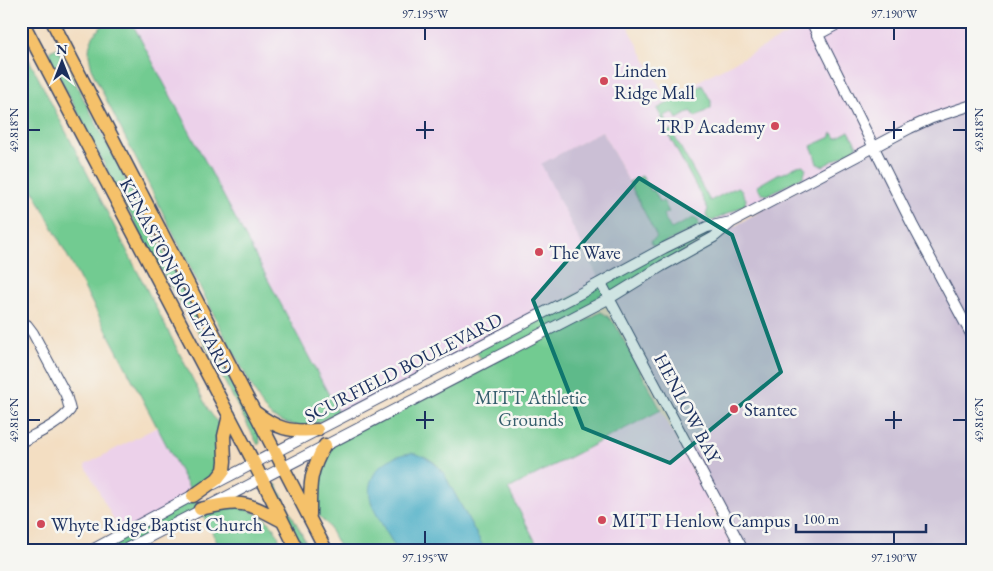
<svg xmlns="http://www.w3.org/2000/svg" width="993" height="571" viewBox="0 0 993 571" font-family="'EB Garamond',serif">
	<rect width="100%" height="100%" fill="#f6f6f2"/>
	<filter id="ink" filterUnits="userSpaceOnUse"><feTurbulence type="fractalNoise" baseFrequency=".02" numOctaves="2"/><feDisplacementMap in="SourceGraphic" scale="10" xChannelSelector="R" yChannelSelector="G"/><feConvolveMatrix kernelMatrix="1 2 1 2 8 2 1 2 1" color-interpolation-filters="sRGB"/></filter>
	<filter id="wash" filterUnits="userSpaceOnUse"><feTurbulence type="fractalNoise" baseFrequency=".0096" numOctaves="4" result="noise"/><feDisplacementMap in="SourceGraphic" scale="20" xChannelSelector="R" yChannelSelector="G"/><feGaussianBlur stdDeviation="1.12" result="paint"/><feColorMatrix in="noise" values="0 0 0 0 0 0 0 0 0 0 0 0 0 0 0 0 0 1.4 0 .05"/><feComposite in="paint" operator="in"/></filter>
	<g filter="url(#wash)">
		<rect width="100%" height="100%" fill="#f3dec2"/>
		<!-- built -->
		<path fill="#ecd1ea" d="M131 21H625L666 98 811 22 817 35 843 21H972V105L664 248 602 131 542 164 601 283 341 418Z
			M661 410 734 550H540L508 489Z
			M157 427 193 496 121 534 85 465Z"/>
		<!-- industrial -->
		<path fill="#cbbfd5" d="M972 105V550H743L610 298 863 152Z
			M602 131 664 248 601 283 541 164Z"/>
		<!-- green -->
		<path fill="#72cb91" stroke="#467d78" d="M108 21H131L338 412C318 422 310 431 287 423 276 420 272 417 264 409L221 329 93 73C86 48 87 38 108 21Z
			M21 44 209 411 221 427 225 456 216 471 205 481 190 490 21 167Z
			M57 48 259 435 260 443 258 445 198 331 152 256 59 77 51 63 50 51Z
			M702 85 711 101V108L695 117 691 111 677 119 673 112 664 116 669 126 667 127 657 109Z
			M671 130 710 201 737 187 740 188 746 199 745 205 713 221 708 220 706 215 708 209 667 132Z
			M849 131 857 146 854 150 823 166 817 164 814 153 811 146 831 137V134L833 133 836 138Z
			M803 165 806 169 803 177 767 195 761 193 757 186 778 174 784 173 797 166Z
			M642 176 651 191 654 190 660 202 663 201 669 212 663 215 671 229 693 218 698 220 699 226 658 246 652 245 651 241 657 237 629 182Z
			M732 222 577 317 581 323 601 312 606 315 615 324 661 410 508 489 540 550H485L443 472 434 462 424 456 371 503 397 550H341L328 525 319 516 313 504 322 449 483 363 475 349 664 248Z
			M276 484 310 550H304L274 493 273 486Z
			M193 496 200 509 124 550H92Z
			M238 505C262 517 278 520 281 550H221L202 513Z"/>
		<!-- water -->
		<path fill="#46acc5" stroke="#306e92" d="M412 453C426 456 433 461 443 472L485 550H397C390 538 375 514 371 502 363 474 387 455 412 453Z"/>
	</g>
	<g filter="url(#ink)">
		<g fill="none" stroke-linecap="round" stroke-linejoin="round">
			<defs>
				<path id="minor" d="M811 21 912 224 972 336
					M817 35 843 21
					M601 283 743 550
					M21 323 27 325 33 333 66 395 70 410C58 425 38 433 21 442
					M214 484 570 299 664 248 707 227 731 222
					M92 550 199 492
					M124 550 610 298 662 266 714 237 732 222 910 128 932 118 972 105"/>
				<path id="major" d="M22 21 254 463 297 550
					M52 21 326 550
					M255 412C278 429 288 432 317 430
					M193 496 217 479 224 470 225 461 224 436 229 415
					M200 509C241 500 245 501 282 521
					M310 515C310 484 309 473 325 445"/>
			</defs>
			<!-- minor casing -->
			<use href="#minor" stroke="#3b496d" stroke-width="12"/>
			<!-- major casing -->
			<use href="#major" stroke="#3b496d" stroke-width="15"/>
			<!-- minor -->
			<use href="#minor" stroke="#fff" stroke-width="10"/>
			<!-- major -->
			<use href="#major" stroke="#f5c16b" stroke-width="12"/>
		</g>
	</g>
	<!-- marked area -->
	<path fill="#0f766e" fill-opacity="0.2" stroke="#0f766e" stroke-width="4" stroke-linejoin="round" d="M639 178 732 235 781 372 670 463 583 428 533 300Z"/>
	<!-- ticks -->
	<path fill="none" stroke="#1b2f5e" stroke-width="2" d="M425 28V40M894 28V40M425 121V139M894 121V139M28 130H40M416 130H434M885 130H902M953 130H966M425 411V429M894 411V429M28 420H40M416 420H434M885 420H902M953 420H966M425 531V544M894 531V544"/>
	<!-- markers -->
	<g fill="#d1495b" stroke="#f6f6f2" stroke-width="2">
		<circle cx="604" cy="81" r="5"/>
		<circle cx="775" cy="126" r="5"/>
		<circle cx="539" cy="252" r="5"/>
		<circle cx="734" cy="409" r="5"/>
		<circle cx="602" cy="520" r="5"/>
		<circle cx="41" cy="524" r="5"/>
	</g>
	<g text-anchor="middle" stroke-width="5" stroke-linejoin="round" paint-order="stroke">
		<!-- poi labels -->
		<g font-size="19" fill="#1b2f5e" stroke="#f6f6f2" text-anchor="start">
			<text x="614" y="77">Linden<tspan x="614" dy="22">Ridge Mall</tspan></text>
			<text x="765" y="133" text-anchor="end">TRP Academy</text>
			<text x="549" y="259">The Wave</text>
			<text x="744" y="416">Stantec</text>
			<text x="612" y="527">MITT Henlow Campus</text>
			<text x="51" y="531">Whyte Ridge Baptist Church</text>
		</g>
		<!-- street labels -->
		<g font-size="19" fill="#1b2f5e" stroke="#f6f6f2">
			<text transform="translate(177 276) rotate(62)" y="7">KENASTON BOULEVARD</text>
			<text transform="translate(403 367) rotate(-27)" y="7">SCURFIELD BOULEVARD</text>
			<text transform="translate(688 408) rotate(62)" y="7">HENLOW BAY</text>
		</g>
		<!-- park labels -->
		<g font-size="19" fill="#355e6d" stroke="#f6f6f2">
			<text x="531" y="404">MITT Athletic<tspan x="531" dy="22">Grounds</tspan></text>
		</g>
	</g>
	<!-- margin -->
	<rect width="993" height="571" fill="none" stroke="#f6f6f2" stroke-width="55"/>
	<!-- north arrow -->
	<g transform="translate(62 62)" stroke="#f6f6f2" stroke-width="4" paint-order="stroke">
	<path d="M0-4L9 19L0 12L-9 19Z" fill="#1b2f5e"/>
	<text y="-8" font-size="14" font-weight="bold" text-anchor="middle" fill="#1b2f5e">N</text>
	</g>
	<!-- scale -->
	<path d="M796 524v8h130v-8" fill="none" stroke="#1b2f5e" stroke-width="2.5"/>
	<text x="803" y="524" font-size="15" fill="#1b2f5e" stroke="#f6f6f2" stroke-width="4" paint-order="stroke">100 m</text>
	<rect x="28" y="28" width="938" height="516" fill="none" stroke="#1b2f5e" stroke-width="2"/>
	<g font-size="12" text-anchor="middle" fill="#1b2f5e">
		<text x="425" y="18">97.195°W</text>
		<text x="894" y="18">97.190°W</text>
		<text transform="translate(14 130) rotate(-90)" y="4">49.818°N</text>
		<text transform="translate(979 130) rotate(-90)" y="4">49.818°N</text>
		<text transform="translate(14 420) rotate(-90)" y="4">49.816°N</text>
		<text transform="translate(979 420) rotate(-90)" y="4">49.816°N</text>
		<text x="425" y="562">97.195°W</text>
		<text x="894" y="562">97.190°W</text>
	</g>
</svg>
